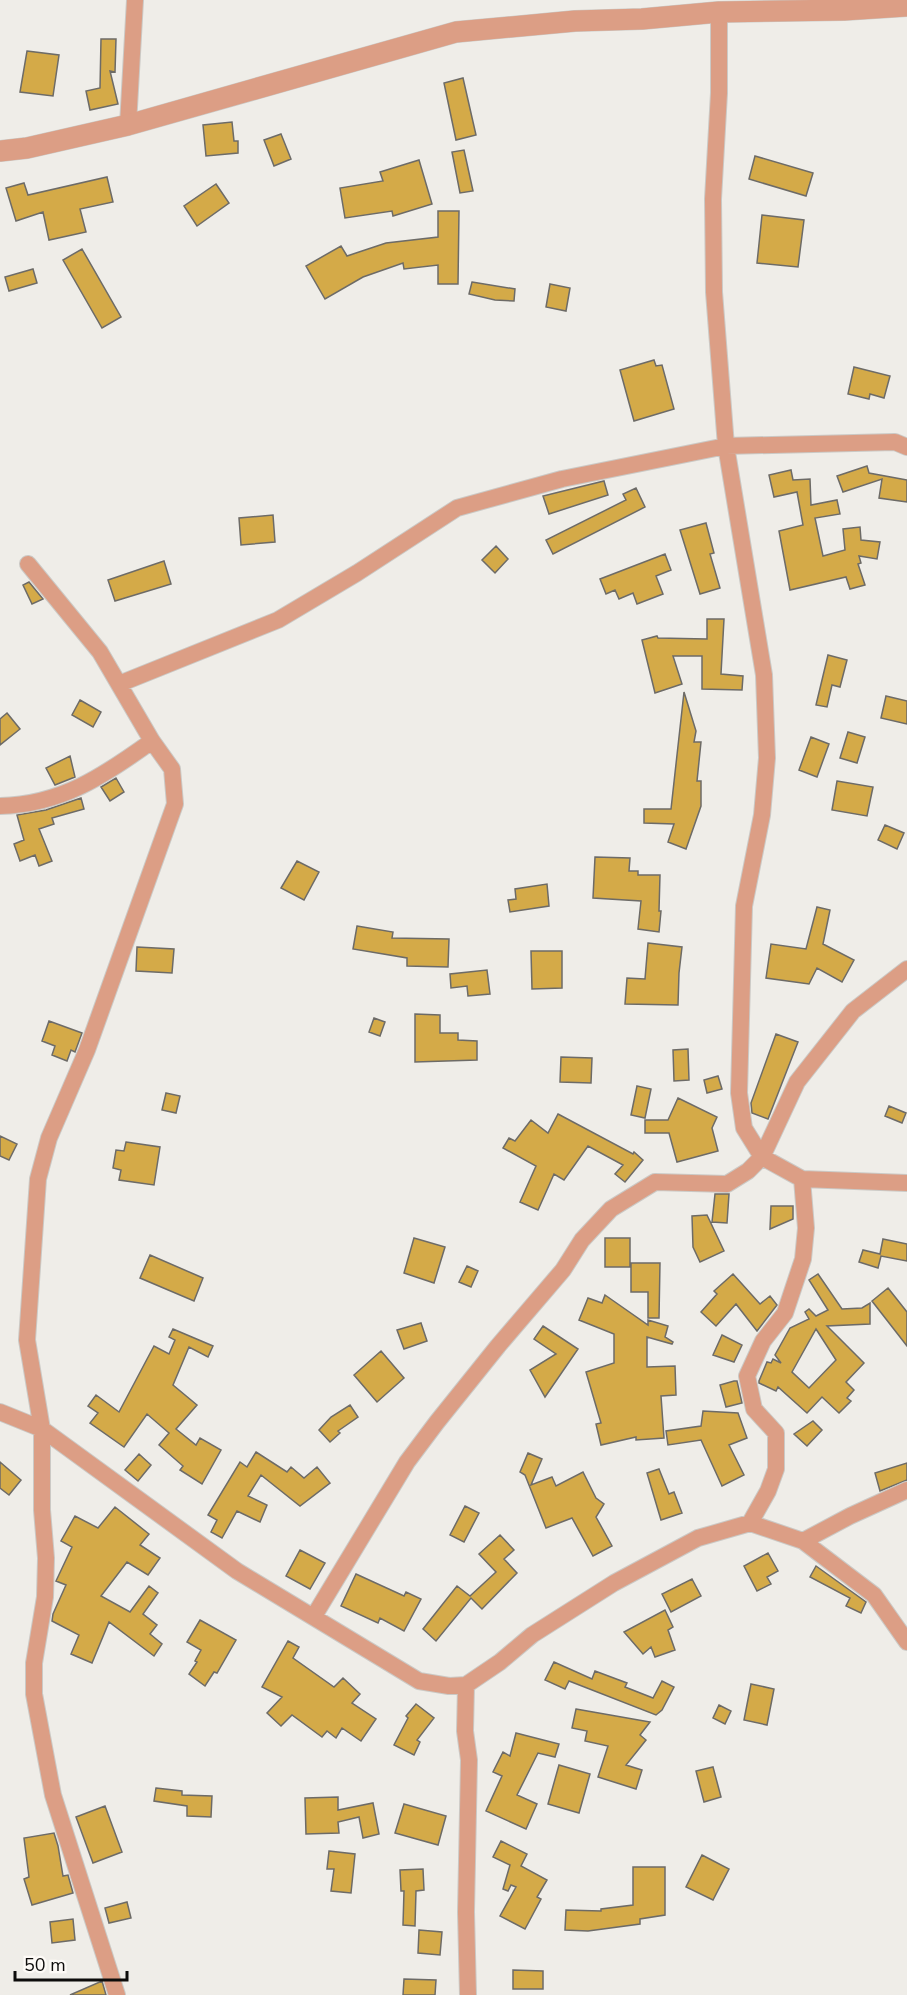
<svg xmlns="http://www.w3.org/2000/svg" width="907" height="1995" viewBox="0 0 907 1995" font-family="'Nunito Sans',sans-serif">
	<rect width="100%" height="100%" fill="#efede8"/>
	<!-- building -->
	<path fill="#d4aa48" stroke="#6d6b67" stroke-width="1.5" fill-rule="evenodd" d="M101 39H116L115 72 110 71 118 104 90 110 86 91 100 88Z
		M27 51 59 55 53 96 20 92Z
		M463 78 476 135 456 140 444 83Z
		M232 122 234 141H238V153L206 156 203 125Z
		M281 134 291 159 274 166 264 140Z
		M464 150 473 191 460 193 452 152Z
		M755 156 813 173 806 196 749 179Z
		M419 160 432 204 393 216 392 211 345 218 340 188 383 181 380 172Z
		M107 177 113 202 80 209 86 232 49 240 43 212 16 221 6 188 24 183 28 195Z
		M216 184 229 203 197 226 184 206Z
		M438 211H459L458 284H438V265L404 269 403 263 363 277 325 299 306 266 341 246 347 256 386 243 438 237Z
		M762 215 804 220 798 267 757 263Z
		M82 249 121 317 102 328 63 260Z
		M33 269 37 283 9 291 5 277Z
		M472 282 515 289 514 301 495 300 469 294Z
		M550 284 570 288 566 311 546 307Z
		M654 360 656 366 662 365 674 409 634 421 620 370Z
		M854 367 890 376 884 398 870 394 869 399 848 394Z
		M867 466 869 473 907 480V502L879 498 882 479 843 492 837 476Z
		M791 470 793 480 810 479 811 505 837 500 840 514 815 518 823 556 845 550 843 529 860 527 861 540 880 542 877 559 859 556 861 563 858 564 865 585 850 589 846 577 790 590 779 531 803 525 797 492 774 497 769 475Z
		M604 481 608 495 549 514 543 496Z
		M636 488 645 507 553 554 546 540 626 500 623 494Z
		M273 515 275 542 241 545 239 518Z
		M706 523 714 553 710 554 720 588 700 594 680 530Z
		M496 546 508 559 495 573 482 560Z
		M665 554 671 570 656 576 663 594 637 604 633 593 619 599 615 590 606 594 600 579Z
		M164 561 171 584 115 601 108 580Z
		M29 582 43 599 32 604 23 585Z
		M707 619H724L721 674 743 676 742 690 702 689V656H673L682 684 655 693 642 640 657 636 658 638 707 639Z
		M828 655 847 660 840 687 832 685 827 707 816 705Z
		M684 692 696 731 694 742H701L697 781H701V806L686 849 668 842 674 824 644 823V809H671Z
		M886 696 907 701V724L881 718Z
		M80 700 101 712 93 727 72 715Z
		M7 713 20 729 0 745V719Z
		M848 732 865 737 857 763 840 758Z
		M811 737 829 744 817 777 799 770Z
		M70 756 75 777 55 785 46 768Z
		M116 778 124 792 110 801 101 787Z
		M837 781 873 787 867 816 832 810Z
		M81 798 84 809 52 818 54 824 39 829 52 861 39 866 35 855 20 861 14 844 24 840 17 815 46 810Z
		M885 825 904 833 897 849 878 840Z
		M595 857 630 858 629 871H638V875H660L659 911H661L659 932 638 929 641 901 593 898Z
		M297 861 319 872 304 900 281 888Z
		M547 884 549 906 510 912 508 900 516 899 515 889Z
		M817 907 830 910 823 944 854 960 842 982 817 968 809 984 766 978 771 944 806 949Z
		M357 926 393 932 392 938 449 939 448 967 407 966V958L353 949Z
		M648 943 682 947 679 973 678 1005 625 1004 627 978 645 979Z
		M137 947 174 949 172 973 136 971Z
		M531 951H562V988L532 989Z
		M487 970 490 994 468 996 467 986 451 988 450 974Z
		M415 1014 440 1015V1033H458V1040L477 1041V1060L415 1062Z
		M374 1018 385 1022 380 1036 369 1032Z
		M49 1021 82 1033 75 1052 71 1050 67 1061 52 1055 55 1046 42 1041Z
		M776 1034 798 1042 768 1119 752 1113 751 1103Z
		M688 1049 689 1080 674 1081 673 1050Z
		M561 1057 592 1058 591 1083 560 1082Z
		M718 1076 722 1089 707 1093 704 1080Z
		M637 1086 651 1089 645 1118 631 1115Z
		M166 1093 180 1096 176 1113 162 1110Z
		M678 1098 717 1117 712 1128 718 1151 677 1162 669 1133H645V1120H668Z
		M889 1106 906 1113 902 1123 885 1116Z
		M558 1114 633 1154 634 1152 643 1160 625 1182 615 1174 623 1165 588 1146 564 1180 554 1174 538 1210 520 1202 536 1166 503 1148 509 1138 515 1141 531 1120 548 1133Z
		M0 1136 17 1144 9 1160 0 1156Z
		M126 1142 160 1147 154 1185 119 1180 121 1170 113 1168 116 1150 124 1151Z
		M715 1194H729L727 1223 712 1222Z
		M771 1206H793V1219L770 1229Z
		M707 1215 724 1251 700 1262 693 1247 692 1216Z
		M414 1238 445 1247 434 1283 404 1273Z
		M605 1238H630V1267H605Z
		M883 1239 907 1244V1261L881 1256 878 1268 859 1262 863 1250 880 1254Z
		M150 1255 203 1278 194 1301 140 1278Z
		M631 1263H660L659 1318H648V1292H631Z
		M467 1266 478 1271 471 1287 459 1282Z
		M733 1274 760 1304 770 1296 777 1305 757 1331 736 1304 716 1326 701 1312 717 1294 714 1291Z
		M818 1274 842 1309 862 1308 870 1303V1324L827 1326 864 1363 846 1382 854 1390 847 1398 851 1401 839 1413 822 1397 807 1413 778 1387 776 1391 759 1383V1381L767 1362 771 1363 773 1359 781 1363 775 1355 790 1328 809 1319 805 1312 809 1309 816 1316 828 1310 809 1280ZM816 1329 836 1360 809 1388 792 1372Z
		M888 1288 907 1312V1346L872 1301Z
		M605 1295 648 1325V1320L668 1326 665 1337 673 1342 672 1344 647 1337V1367L675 1366 676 1395 661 1396 664 1438 636 1440V1437L601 1445 596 1424 601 1423 586 1372 614 1363V1334L579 1320 588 1298 602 1303Z
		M421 1323 427 1341 404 1349 397 1330Z
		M543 1326 578 1349 545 1397 530 1370 556 1354 534 1339Z
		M173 1329 213 1346 208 1357 189 1347 173 1385 197 1405 176 1429 196 1445 200 1438 221 1450 202 1484 180 1470 183 1466 159 1445 169 1433 147 1414 124 1447 90 1423 98 1413 88 1406 96 1395 119 1412 154 1346 169 1354 175 1340 169 1337Z
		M722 1335 742 1345 734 1362 713 1355Z
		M381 1351 404 1378 377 1402 354 1375Z
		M734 1381H737L742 1403 726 1407 720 1385Z
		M350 1405 358 1417 338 1431 340 1433 330 1442 319 1430 331 1417Z
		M703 1411 738 1413 747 1438 729 1445 744 1475 722 1486 701 1440 668 1445 666 1431 701 1426Z
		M813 1421 822 1430 807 1446 794 1434Z
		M256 1452 287 1472 291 1467 304 1478 317 1467 330 1483 300 1506 261 1475 248 1496 267 1505 260 1522 237 1511 222 1538 211 1532 217 1520 208 1515 240 1462 247 1467Z
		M528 1453 542 1459 531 1485 552 1477 556 1486 583 1472 596 1498 604 1504 596 1517 612 1546 593 1556 572 1518 546 1528 525 1475 520 1472Z
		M139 1454 151 1465 138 1481 125 1470Z
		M0 1462 21 1480 9 1495 0 1488Z
		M907 1463V1480L880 1491 875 1473Z
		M659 1469 669 1494 674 1492 682 1513 661 1520 647 1473Z
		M465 1506 479 1513 464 1542 450 1535Z
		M115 1507 149 1534 140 1545 160 1558 148 1575 127 1562 101 1596 130 1612 149 1586 158 1593 143 1614 157 1625 150 1634 162 1644 154 1656 109 1622 92 1663 71 1654 79 1635 52 1621 53 1614 66 1585 56 1581 72 1547 61 1541 75 1516 98 1528Z
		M500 1535 514 1550 504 1559 517 1573 482 1609 471 1598 436 1641 423 1629 457 1586 470 1596 496 1572 479 1554Z
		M300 1550 325 1563 310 1589 286 1576Z
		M768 1553 778 1571 767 1577 771 1584 757 1591 744 1566Z
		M816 1566 866 1602 861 1613 846 1606 850 1598 810 1577Z
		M356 1574 404 1596 406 1592 421 1599 404 1631 380 1618 378 1623 341 1606Z
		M692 1579 701 1596 671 1612 662 1594Z
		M665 1610 673 1627 668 1630 675 1650 655 1657 651 1647 643 1654 624 1632Z
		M200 1620 236 1640 217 1673 214 1672 205 1686 189 1674 197 1662 195 1661 201 1650 187 1642Z
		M288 1641 299 1647 293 1658 334 1687 343 1678 360 1694 352 1703 376 1719 361 1741 342 1728 336 1738 327 1731 322 1737 292 1715 281 1726 267 1713 282 1697 262 1687Z
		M554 1662 592 1679 595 1671 627 1683 625 1687 653 1698 662 1681 674 1687 662 1710 656 1715 569 1681 565 1689 545 1680Z
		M751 1684 774 1689 767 1725 744 1720Z
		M416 1704 434 1718 417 1740 420 1742 414 1755 394 1745 408 1718 406 1716Z
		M719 1705 731 1711 725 1724 713 1718Z
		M576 1709 650 1722 640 1735 646 1740 626 1765 642 1770 636 1789 598 1777 608 1746 585 1741 587 1731 572 1728Z
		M516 1733 559 1744 555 1757 538 1753 517 1795 537 1804 526 1829 486 1811 502 1776 493 1772 503 1752 510 1756Z
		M559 1765 590 1774 579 1813 548 1804Z
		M713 1767 721 1797 704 1802 696 1771Z
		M156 1788 182 1791V1795L212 1796 211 1817 187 1816V1806L154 1801Z
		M338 1797V1810L373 1803 379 1834 363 1838 359 1817 338 1822 339 1833 306 1834 305 1798Z
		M404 1804 446 1816 438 1845 395 1833Z
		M105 1806 122 1852 93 1863 76 1817Z
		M54 1833 58 1846 63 1876 68 1875 73 1893 32 1905 24 1879 29 1877 24 1838Z
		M501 1841 527 1854 521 1866 547 1880 537 1897 541 1899 525 1929 500 1916 516 1887 511 1885 508 1891 503 1889 510 1865 493 1857Z
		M329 1851 355 1854 351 1893 331 1891 334 1869H327Z
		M702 1855 729 1869 713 1900 686 1887Z
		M633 1867H665V1915L640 1919V1924L588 1931 565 1930 566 1910 601 1911V1909L633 1905Z
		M423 1869 424 1890 416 1891 415 1926 403 1925 404 1891H401L400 1870Z
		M127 1902 131 1918 109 1923 105 1908Z
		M73 1919 75 1940 52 1943 50 1922Z
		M419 1930 442 1932 440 1955 418 1953Z
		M513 1970 543 1971V1989H513Z
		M404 1979 436 1980 435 1995H403Z
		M102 1981 106 1995H70Z"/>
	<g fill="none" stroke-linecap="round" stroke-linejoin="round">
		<defs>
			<path id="minor" d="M719 12V93L713 199 714 292 726 446 764 675 767 758 762 815 744 906 739 1093 744 1128 762 1157 802 1179 907 1183
				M128 125 135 0
				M28 564 100 652 152 741 172 769 175 804 87 1050 49 1138 38 1179 27 1340 42 1429V1510L46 1558 45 1597 34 1663V1694L53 1795 117 1995
				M119 684 278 620 357 573 457 508 562 479 726 446 895 442 907 447
				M0 806C61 805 105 775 152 741
				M0 1412 42 1429 237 1571 419 1681 449 1686 466 1685 500 1662 532 1635 614 1583 698 1538 750 1523 803 1541 874 1595 907 1642
				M750 1523 768 1491 776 1469V1433L754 1409 747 1376 763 1341 785 1313 803 1259 806 1228 802 1179
				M803 1541 850 1516 907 1490
				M314 1616 407 1462 437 1422 498 1346 563 1270 582 1240 611 1209 655 1182 727 1184 748 1171 762 1157 797 1082 853 1011 907 969
				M466 1685 465 1731 469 1760 466 1912 468 1995"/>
			<path id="tertiary" d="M0 151 27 148 128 125 456 32 575 21 642 19 719 12 844 10 907 6"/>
		</defs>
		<!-- minor casing -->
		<use href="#minor" stroke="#cbc9c5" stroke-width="18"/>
		<!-- tertiary casing -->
		<use href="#tertiary" stroke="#cbc9c5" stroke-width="22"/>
		<!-- minor -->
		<use href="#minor" stroke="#dc9e85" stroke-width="16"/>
		<!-- tertiary -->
		<use href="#tertiary" stroke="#dc9e85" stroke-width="21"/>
	</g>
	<!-- scale -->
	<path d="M15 1971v9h112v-9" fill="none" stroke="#0d0c0b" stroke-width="3"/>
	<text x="24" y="1971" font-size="18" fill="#0d0c0b" stroke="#fdfaf6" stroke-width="4.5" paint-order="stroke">50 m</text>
</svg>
